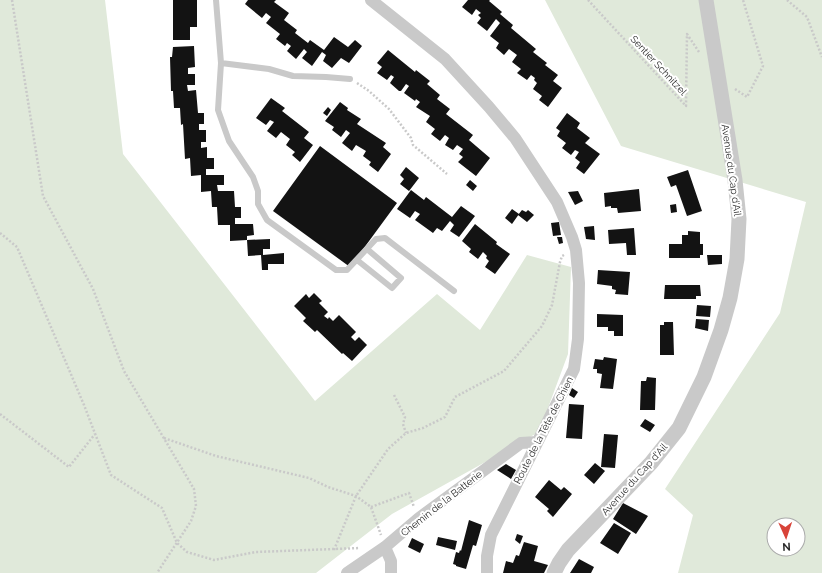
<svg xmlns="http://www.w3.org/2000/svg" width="822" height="573" viewBox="0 0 822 573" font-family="Raleway,sans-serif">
	<rect width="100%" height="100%" fill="#fff"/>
	<!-- green -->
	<path fill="#e0e9da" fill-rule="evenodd" d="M0 0H105L123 154 315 401 437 294 480 330 527 255 571 267 568 354 539 432 392 514 316 573H0Z
		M545 0H822V573H678L693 515 665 489 780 313 806 202 621 146ZM774 525H798V549H774Z"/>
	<!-- building -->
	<path fill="#131313" d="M173 0H197V27H190V40H173Z
		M248 0H276L274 2 289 13 284 20 297 30 295 33 308 43 310 40 324 50 334 37 348 47 355 40 362 46 349 63 341 58 332 68 323 61 326 55 322 52 312 66 302 58 307 52 304 49 296 59 287 51 291 46 287 43 285 46 276 39 280 34 266 23 271 17 266 13 262 18 245 4Z
		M468 0H490L489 1 502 12 500 14 513 25 511 28 536 49 533 52 547 63 545 65 558 75 553 81 562 88 548 107 539 100 542 96 533 89 537 83 534 80 535 78 531 75 527 80 517 73 521 69 512 62 517 55 509 49 504 55 496 48 499 43 490 36 500 23 496 19 487 31 477 23 481 18 478 15 481 13 476 9 472 15 462 7Z
		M194 46 195 67 188 68V74H195V85H187L188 91 196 90 198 113H204V124H199V130H206V142H201V148L207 147V158H214V169H206V175H224V185H217L218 191H234L235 207H241V218H235V224H253L254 235 247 236V240L230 241V225H218L217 207H212L211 191 201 192V175L191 176 190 158 185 159 183 124 181 125 180 108H174L173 91H171L170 57H172L173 47Z
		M388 50 415 72 416 70 430 81 427 84 440 95 437 99 450 109 446 114 473 135 469 140 490 158 476 176 458 162 463 157 459 154 463 149 457 145 453 150 445 145 449 138 445 135 440 141 431 134 435 129 426 122 430 116 416 107 420 102 416 99 415 101 404 93 409 86 406 84 401 91H399L390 83 394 77 391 75 387 80 377 73 382 67 377 63Z
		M271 98 285 108 282 111 309 132 304 138 313 145 300 162 292 155 295 152 286 145 290 139 281 132 276 138 267 131 274 122 270 120 266 125 256 118Z
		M340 102 348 108 347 110 361 119 357 124 386 143 383 147 391 154 378 172 369 165 371 162 363 156 366 151 356 145 352 151 342 143 350 133 346 130 341 137 332 130 334 127 325 121Z
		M328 107 331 110 327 116 323 113Z
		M567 113 580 123 577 128 590 138 585 143 600 154 584 174 576 168 580 162 575 158 579 152 575 150 571 155 562 148 566 143 557 136 560 131 556 128Z
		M320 146 397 203 350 267 273 211Z
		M406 167 419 178 409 191 400 184 404 179 400 175Z
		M688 170 702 211 687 216 676 185 671 187 667 177Z
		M470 180 477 186 473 191 466 185Z
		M639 189 641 211 618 213 617 208H611V206L605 207 604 193Z
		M411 190 424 200 426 197 452 217 461 206 475 216 459 237 450 231 454 225 450 221 442 231 437 228 433 233 415 220 420 214 415 211 410 218 397 209Z
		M578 191 583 201 575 205 568 192Z
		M676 204 677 212 671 213 670 205Z
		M512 209 519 214 512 224 505 218Z
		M522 210 526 212 528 210 534 215 527 222 518 215Z
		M559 222 561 235 553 236 551 223Z
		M475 224 497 242 496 244 510 254 495 274 485 267 489 261 486 258 487 256 483 252 478 259 469 252 471 249 462 241Z
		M594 226 595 240 586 239 584 227Z
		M634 228 636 255H627L626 243 609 244 608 230Z
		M688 231 700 232V244H703V255H700V258H669V244H682V235H688Z
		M557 237H562L563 243 559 244Z
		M270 239V249H263V255L284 253V264H268V270H262L261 255 248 256 247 240Z
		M707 255H722V264L708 265Z
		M598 270 630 272 628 295 615 294 616 290 612 289V286L597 284Z
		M665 285H700L701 296H696V299H664Z
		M314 293 322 301 319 303 328 312 324 316 328 319 329 317 333 321 339 315 356 332 351 337 355 341 359 337 367 345 352 361 343 353 342 354 317 330 315 332 303 321 306 318 294 306 306 294 309 298Z
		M697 305 711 306 710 317 696 316Z
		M597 314 623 315V336H614V331H608V327H597Z
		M696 319 709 320 708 331 695 328Z
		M664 322H673L674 355H660V325H664Z
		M604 357 617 359 613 389 600 388 602 374 597 373V369H593L595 359 603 360Z
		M647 377 656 378 655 410H640L641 381H646Z
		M572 388 578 392 574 398 569 395Z
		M569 404 584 405 582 439 566 438Z
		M645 419 655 425 650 432 640 426Z
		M604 434 618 435 615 468 601 467Z
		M595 463 605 471 594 484 584 475Z
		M506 464 516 470 511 479 497 470Z
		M549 480 561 490 564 487 572 494 553 517 547 511 549 509 535 497Z
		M623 503 648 516 636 534 613 519Z
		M469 520 482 525 476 546 473 545 466 569 456 566V565L453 564 456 552 459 553 460 550 461 551Z
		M614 523 631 533 618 554 600 543Z
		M517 534 523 536 520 544 515 540Z
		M438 537 457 541 455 550 436 545Z
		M412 538 424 544 420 553 408 547Z
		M524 542 538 546 534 561 548 565 544 573H503L506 561 513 563 516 555 519 556Z
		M579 559 594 567 591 573H570Z"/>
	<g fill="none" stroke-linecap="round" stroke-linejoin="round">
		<!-- path -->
		<path stroke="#c9c9c9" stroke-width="2.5" stroke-dasharray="2 2" stroke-linecap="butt" d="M12 0 43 196 93 289 124 371 194 489 196 506 191 521 157 573
			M588 0 686 106 687 34 699 52
			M787 0 807 17 822 57
			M357 83 369 91 389 109 411 138 413 145 447 174
			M735 89 747 97 763 66 743 0
			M0 233 17 247 84 405 111 475 162 508 177 543 187 552 214 560 256 552 360 548
			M394 395 405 417 403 424 406 433
			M0 414 69 467 95 434
			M164 438 216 456 309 478 328 487 356 496 371 507 381 535
			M371 507 409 493 414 507
			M334 550 356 496 388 449 406 433 423 428 445 417 455 397 504 371 542 326 552 305 560 262 562 256 564 255"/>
		<!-- service -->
		<path stroke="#c9c9c9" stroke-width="6" d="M216 0 221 63 218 110 229 141 253 177 258 191V204L267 220 336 270H347L376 239 385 238 454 291
			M221 63 269 69 293 76 326 77 350 79
			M357 260 392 288 401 278 367 249"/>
		<!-- minor -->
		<path stroke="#c9c9c9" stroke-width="12" d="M371 0 445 59 489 107 515 138 557 202 572 237 576 250 579 283 578 339 574 369 491 535 487 556V573
			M385 547 391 561V573
			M347 573 385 547 419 518 521 443 537 442"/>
		<!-- tertiary -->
		<path stroke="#c9c9c9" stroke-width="15" d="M554 573 559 563 568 550 651 463 679 428 704 377 721 330 730 298 737 259 739 219 735 180 706 0"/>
	</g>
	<g text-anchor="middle" stroke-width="4" stroke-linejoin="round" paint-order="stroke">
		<!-- street labels -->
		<g font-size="10" fill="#2c2c2c" stroke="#fff">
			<text transform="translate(659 65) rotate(47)" y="4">Sentier Schnitzel</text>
			<text transform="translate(732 170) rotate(82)" y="4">Avenue du Cap d'Ail</text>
			<text transform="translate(543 430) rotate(-63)" y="4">Route de la Tête de Chien</text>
			<text transform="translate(634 479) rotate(-48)" y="4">Avenue du Cap d'Ail</text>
			<text transform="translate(441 503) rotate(-38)" y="4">Chemin de la Batterie</text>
		</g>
	</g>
	<!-- north arrow -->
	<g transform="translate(786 537) rotate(177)"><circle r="19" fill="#ffffff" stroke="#ababab"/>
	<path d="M0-3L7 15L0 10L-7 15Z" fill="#d84339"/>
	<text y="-6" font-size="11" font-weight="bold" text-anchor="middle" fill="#2c2c2c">N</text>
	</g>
</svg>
